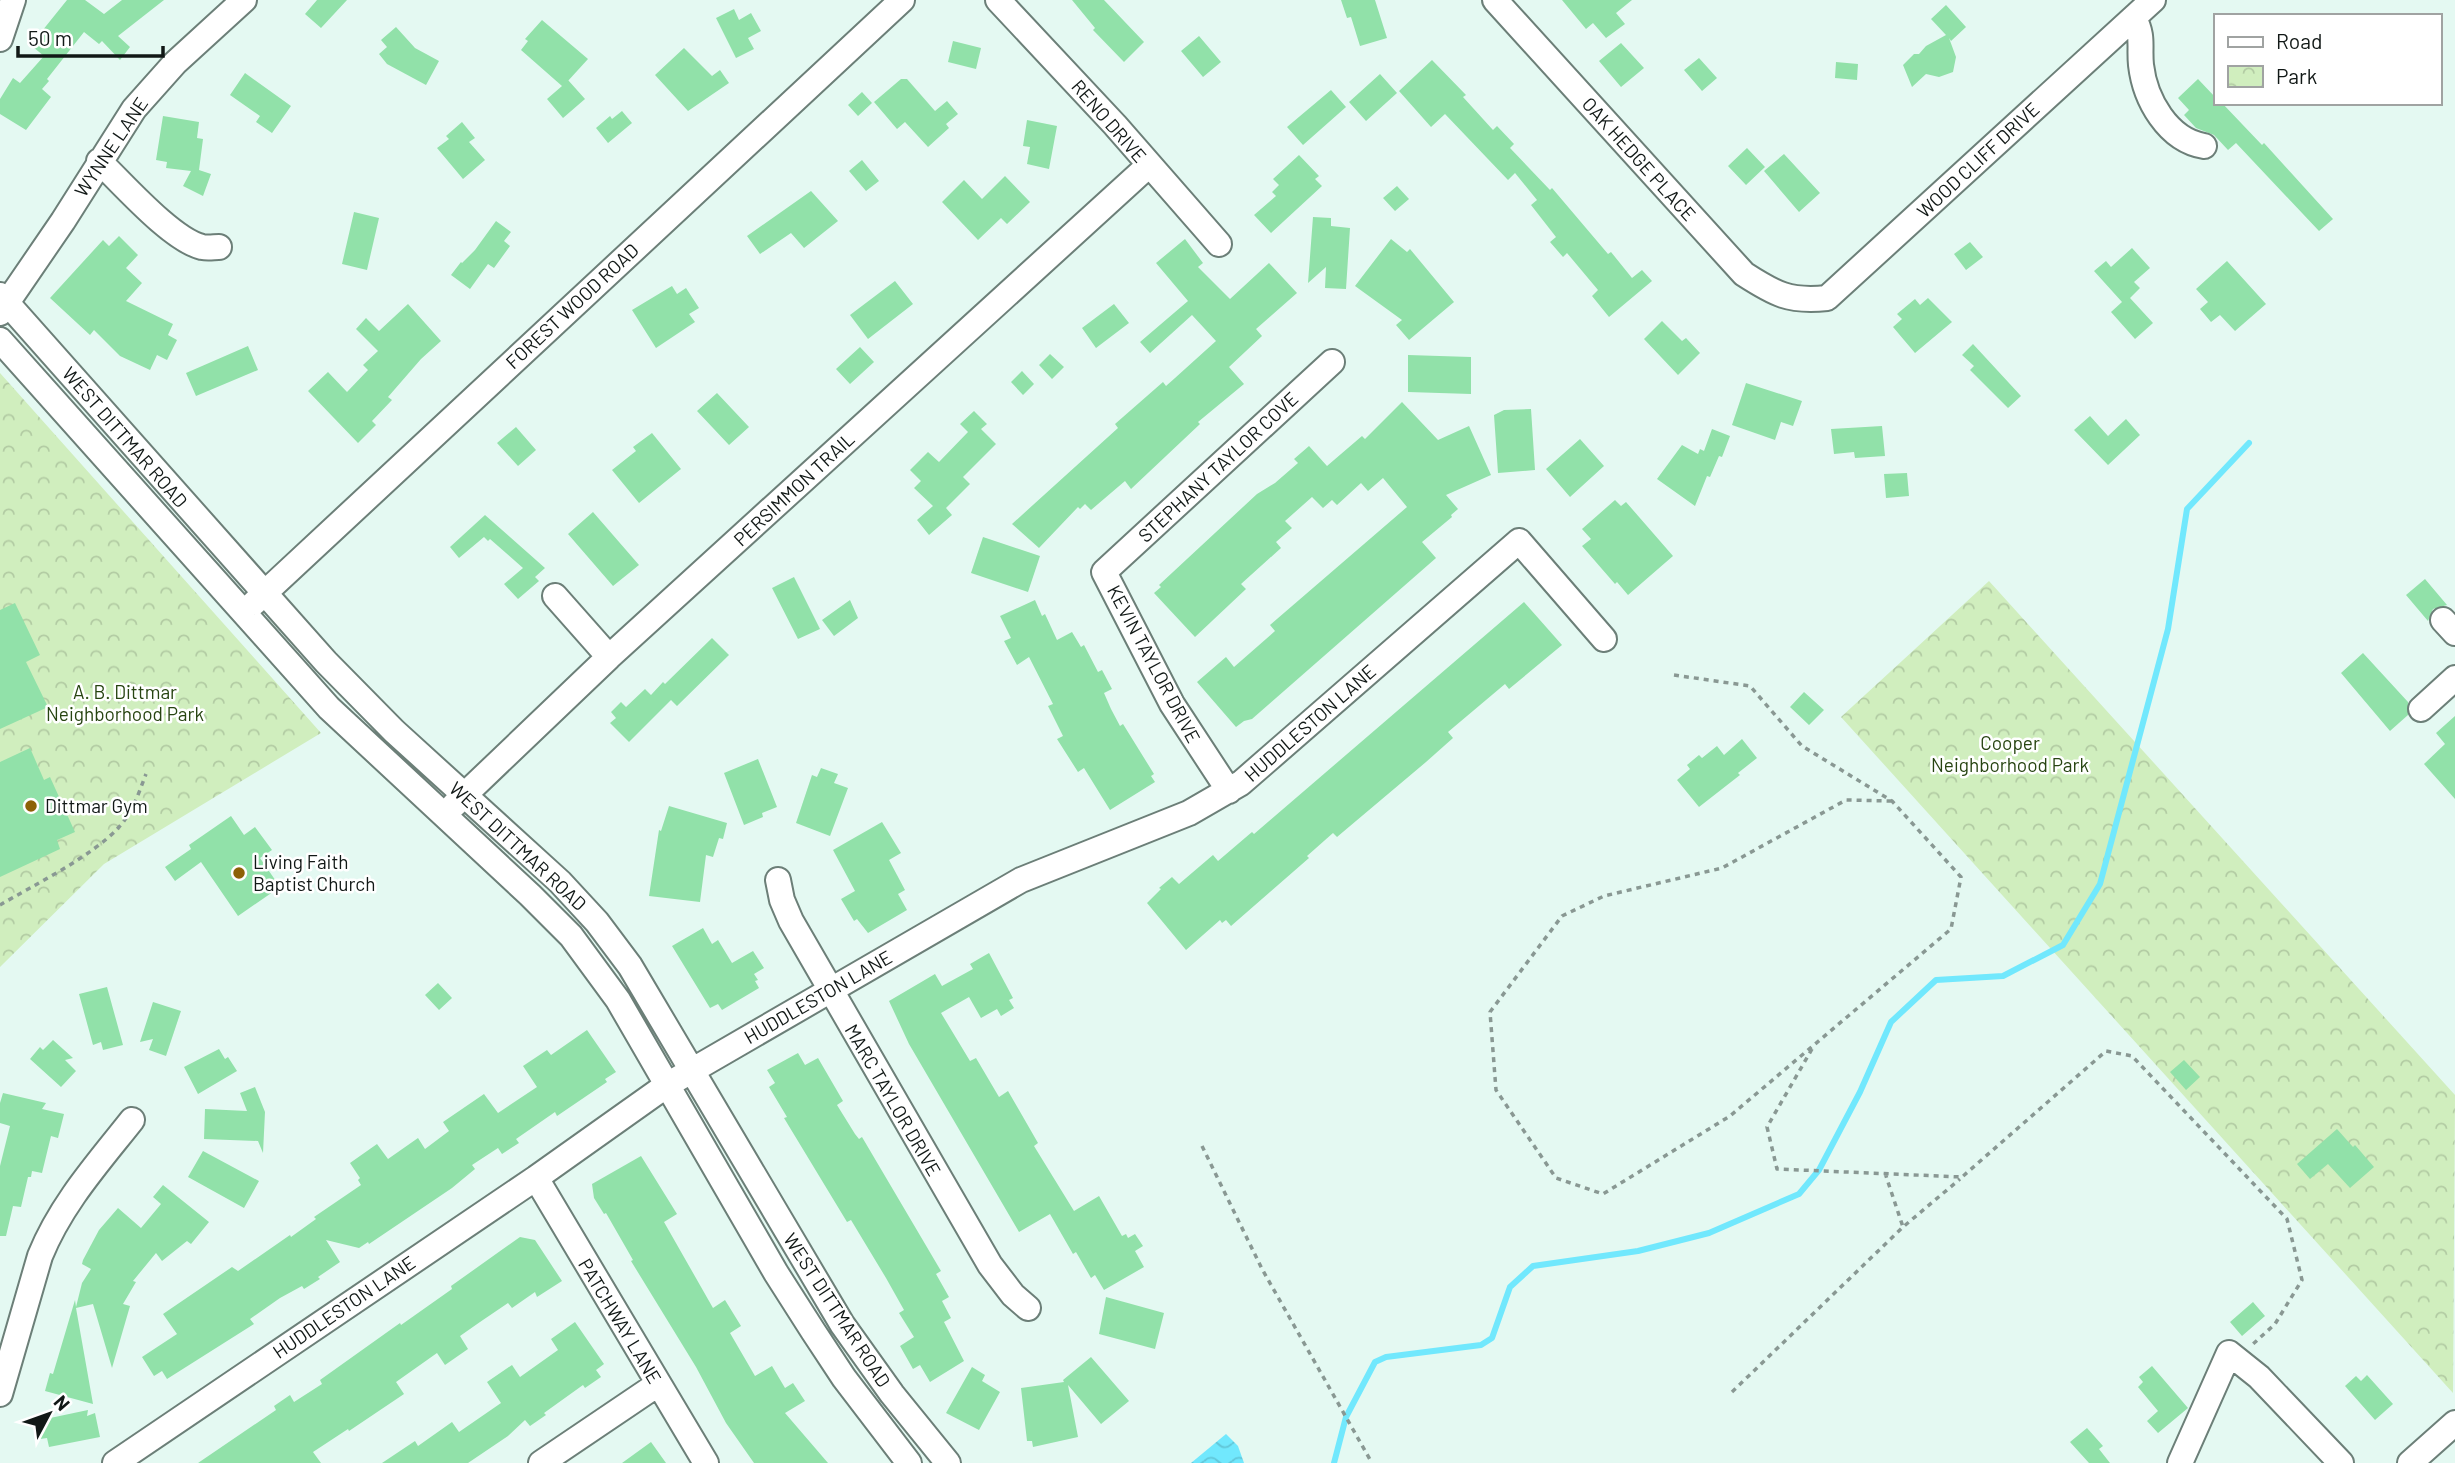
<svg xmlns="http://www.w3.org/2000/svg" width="2455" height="1463" viewBox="0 0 2455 1463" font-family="Barlow,sans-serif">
	<defs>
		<pattern id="park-crowns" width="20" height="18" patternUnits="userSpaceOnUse" patternTransform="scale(1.75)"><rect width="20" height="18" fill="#d0eebe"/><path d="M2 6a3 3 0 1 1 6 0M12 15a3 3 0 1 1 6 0" fill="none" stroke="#b2cba3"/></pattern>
		<pattern id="water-waves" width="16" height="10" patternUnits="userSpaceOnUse" patternTransform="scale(1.75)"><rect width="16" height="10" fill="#71e8fd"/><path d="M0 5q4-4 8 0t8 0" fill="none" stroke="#61c6d8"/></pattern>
	</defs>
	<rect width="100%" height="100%" fill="#e4f9f2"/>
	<!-- park -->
	<path fill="url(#park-crowns)" d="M0 373 321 733 104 864 0 967Z
		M1989 581 2455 1095 2453 1393 1841 717Z"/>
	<!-- water -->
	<path fill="url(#water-waves)" d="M1226 1434 1238 1446 1244 1463H1191Z"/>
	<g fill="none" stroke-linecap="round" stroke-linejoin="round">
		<!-- stream -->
		<path stroke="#71e8fd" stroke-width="6" d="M1334 1463 1346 1417 1375 1362 1386 1357 1481 1345 1492 1338 1510 1287 1533 1266 1638 1251 1709 1233 1799 1194 1819 1170 1860 1092 1891 1022 1936 980 2003 976 2063 945 2100 884 2168 629 2187 509 2249 443"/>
	</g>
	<!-- building -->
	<path fill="#91e1a9" d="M67 0H85L104 14 122 0H164L118 36 130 47 120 60 102 41 99 44 84 32 47 79 49 81 42 89 51 97 26 130 0 114V99L13 78 20 83 44 56 33 47 41 38 38 36Z
		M317 0H347L321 28 305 14Z
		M1072 0H1104L1144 42 1124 62 1093 30 1095 28Z
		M1341 0H1375L1387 38 1360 46 1351 17 1347 18Z
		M1562 0H1632L1616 13 1625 24 1606 38 1593 23 1586 29Z
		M1946 5 1966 27 1951 41 1949 38 1956 57 1953 72 1939 77 1926 74 1912 87 1903 65 1914 54H1919L1926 46 1946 35 1931 19Z
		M734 9 739 20 751 13 761 31 748 38 754 49 736 58 716 18Z
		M542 20 588 59 567 82 568 80 585 99 563 118 547 99 562 86 521 50 528 41 525 39Z
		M396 27 415 48 439 61 426 85 387 64 379 54 387 47 381 40Z
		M1199 36 1221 62 1203 77 1181 51Z
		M953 41 981 48 976 69 948 62Z
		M1621 43 1644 68 1621 87 1599 61Z
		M684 48 712 76 720 70 729 83 688 111 655 75Z
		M1699 58 1717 78 1702 91 1684 70Z
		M1432 60 1466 95 1463 97 1493 130 1497 126 1514 144 1510 148 1550 190 1552 188 1608 254 1611 252 1632 278 1642 270 1652 281 1609 317 1592 296 1598 290 1567 253 1563 257 1550 242 1556 237 1531 205 1537 200 1515 173 1508 180 1445 114 1431 127 1399 91Z
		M1836 62 1858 64 1857 80 1835 78Z
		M245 73 291 106 272 133 256 122 260 116 230 95Z
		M1380 74 1397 93 1366 121 1349 102Z
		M901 79H907L935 111 947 101 958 114 946 124 949 128 928 147 905 122 897 129 874 102Z
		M2198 79 2215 97V103H2222L2262 145 2264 143 2333 219 2319 231 2236 143 2228 150 2214 135 2196 128 2184 115 2189 110 2178 98Z
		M1331 90 1346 107 1303 145 1287 127Z
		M862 92 872 103 858 116 848 105Z
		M622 111 632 123 608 143 596 128 610 116 612 119Z
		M163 116 199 122 197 138 203 139 199 170 211 174 203 196 183 186 191 171 166 168 167 162 156 160Z
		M1027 120 1057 126 1049 169 1027 164 1030 147 1023 146Z
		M462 122 475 138 469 142 485 160 463 179 437 148 449 139 446 136Z
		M1747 148 1765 167 1746 185 1728 166Z
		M1784 154 1820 193 1799 212 1764 171Z
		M1299 155 1319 176 1315 179 1322 186 1271 233 1254 215 1276 196 1272 192 1279 185 1273 179Z
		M862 160 879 181 866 191 849 171Z
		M1005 176 1030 202 1007 224 1001 218 978 240 942 202 964 180 982 199Z
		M1397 186 1409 199 1395 211 1383 198Z
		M811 191 838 221 804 248 791 233 760 254 747 236Z
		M354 212 379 218 367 270 342 264Z
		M1313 217 1331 218V226L1350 228 1346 289 1325 288 1326 267 1308 283Z
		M496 221 511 232 504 241 510 246 494 268 488 264 470 289 451 275 461 262 462 263 475 250Z
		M119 236 138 255 126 268 142 283 126 301 173 324 168 335 177 340 167 360 157 355 150 370 120 356 94 330 90 335 50 298 103 240 109 246Z
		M1185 239 1203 263 1198 267 1230 299 1269 263 1297 293 1256 329 1262 336 1229 367 1244 384 1198 422 1200 424 1131 489 1125 481 1091 510 1085 504 1080 509 1078 507 1039 548 1012 524 1118 428 1115 424 1163 382 1166 386 1175 378 1216 341 1192 315 1150 353 1140 342 1188 301 1156 263Z
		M1391 239 1407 252 1410 249 1454 302 1409 340 1396 325 1402 320 1355 286Z
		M1970 242 1983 257 1966 270 1954 254Z
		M2132 248 2150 268 2134 282 2140 288 2130 298 2153 323 2135 339 2111 312 2122 302 2094 271 2106 261 2111 267Z
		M2227 261 2266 304 2235 331 2220 315 2211 322 2200 309 2208 302 2196 289Z
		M895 281 913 304 868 339 850 315Z
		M672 286 677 294 686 288 699 308 689 314 695 322 656 348 632 310Z
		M1928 298 1952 322 1915 353 1893 327 1902 319 1897 314 1915 299 1920 305Z
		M408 304 441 341 421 359 388 397 392 400 372 421 376 425 358 443 308 391 328 372 347 392 368 370 363 365 378 351 356 329 366 318 379 331Z
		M1114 304 1129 323 1096 348 1082 328Z
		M1662 321 1682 341 1686 338 1700 353 1678 375 1644 339Z
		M1973 344 2021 396 2008 408 1970 370 1974 366 1962 355Z
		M248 346 258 370 196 396 186 373Z
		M860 347 874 362 850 384 836 369Z
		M1050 354 1064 367 1052 379 1039 365Z
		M1408 355 1471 357V394L1408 392Z
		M1022 371 1034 384 1023 395 1011 382Z
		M1746 383 1802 401 1793 426 1781 422 1775 440 1732 425Z
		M717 393 749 427 729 445 697 411Z
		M1402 402 1438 440 1469 426 1491 475 1446 495 1458 509 1451 515 1452 517 1422 542 1436 558 1252 719 1244 721 1236 727 1197 682 1226 657 1234 667 1275 631 1270 625 1407 507 1383 478 1368 491 1361 483 1337 505 1332 500 1323 508 1312 497 1285 521 1292 528 1276 542 1281 548 1241 584 1246 589 1195 637 1154 593 1161 587 1159 585 1257 494 1275 483 1298 463 1294 459 1309 446 1327 466 1362 436 1365 439Z
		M1531 409 1535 470 1498 473 1494 415 1504 410Z
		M974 411 987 424 981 429 996 444 963 477 970 484 946 508 952 515 929 535 917 520 933 506 914 488 921 481 910 470 928 452 939 462 968 432 960 424Z
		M2090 416 2108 436 2126 419 2140 435 2108 465 2074 430Z
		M1882 426 1885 456 1855 458 1854 452 1834 454 1831 429Z
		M516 427 536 450 518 466 497 443Z
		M1712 429 1730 436 1722 457 1719 456 1710 477 1707 476 1695 506 1657 479 1682 445 1698 454 1700 449 1704 451Z
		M652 433 681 469 639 503 612 470 636 451 633 447Z
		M1580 439 1604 466 1570 497 1546 469Z
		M1907 473 1909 496 1886 498 1884 474Z
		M1615 500 1621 506 1626 502 1673 556 1628 595 1617 582 1615 584 1582 546 1591 539 1582 529Z
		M593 512 639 565 613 586 568 534Z
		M485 515 545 568 535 577 539 581 518 599 504 584 523 568 490 539 488 541 484 537 459 558 450 547Z
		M983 537 1040 556 1028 592 971 573Z
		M794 577 820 629 798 639 772 588Z
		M2425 579 2447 605 2433 609 2428 621 2406 595Z
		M850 600 858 618 834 636 822 620Z
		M1035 600 1042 616 1045 614 1057 640 1072 632 1081 647 1084 645 1098 672 1102 670 1112 689 1104 693 1111 709 1120 726 1123 724 1154 774 1151 776 1155 782 1110 810 1084 768 1078 772 1057 739 1063 736 1048 706 1053 704 1029 657 1017 665 1004 641 1011 638 1000 616Z
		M1524 602 1562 645 1509 689 1505 684 1448 732 1453 738 1426 762 1337 837 1333 833 1307 856 1309 858 1231 926 1226 920 1222 923 1220 920 1186 950 1147 903 1161 889 1159 888 1172 877 1179 884 1213 855 1218 861 1252 832 1254 834Z
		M15 603 40 655 26 662 48 707 0 729V610Z
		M712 638 729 655 677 706 671 700 629 742 610 723 616 718 611 712 621 702 626 707 645 689 651 695 663 682 665 684Z
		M2363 653 2408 702V715L2390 731 2341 673Z
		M1804 692 1824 710 1809 725 1790 707Z
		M2455 716V799L2424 764 2445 744 2436 733Z
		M1742 739 1757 758 1738 773 1740 775 1699 807 1677 780 1690 769 1687 765 1699 755 1702 758 1717 746 1724 755Z
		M30 748 44 780 50 777 75 832 57 840 60 849 0 877V762Z
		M758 759 777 807 762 813 763 817 744 825 724 773Z
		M821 768 838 774 834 783 848 788 830 836 796 823 812 775 817 777Z
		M669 806 727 823 723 839 719 838 713 857 706 855 700 902 649 896 659 830 661 831Z
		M231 816 244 835 255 827 272 850 260 858 280 887 238 916 201 862 175 881 165 867 191 849 189 845Z
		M882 822 901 853 889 860 905 890 898 894 907 910 868 933 857 919 854 921 841 899 855 891 833 850Z
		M703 928 712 944 718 940 732 963 753 951 764 968 754 974 758 980 755 981 759 988 722 1010 718 1004 710 1008 672 946Z
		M989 953 1013 998 1009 1000 1014 1008 1001 1016 997 1009 981 1018 969 997 941 1013 970 1061 976 1058 999 1097 1008 1091 1038 1143 1034 1146 1074 1211 1099 1196 1122 1236 1126 1234 1128 1238 1135 1234 1143 1246 1135 1251 1144 1267 1104 1290 1095 1275 1091 1278 1076 1252 1073 1254 1050 1214 1019 1232 909 1044 889 1001 935 974 942 986 973 969 970 964Z
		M438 983 452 998 439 1010 425 995Z
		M107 987 123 1045 103 1050 101 1042 93 1045 79 994Z
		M153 1002 181 1011 166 1056 149 1050 153 1039 140 1042Z
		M587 1030 616 1072 605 1079 607 1082 557 1116 555 1112 516 1139 519 1143 502 1154 498 1148 472 1165 475 1169 452 1188 369 1244 368 1242 359 1248 326 1240 340 1262 318 1277 320 1279 304 1289 302 1286 280 1298 250 1319 254 1324 167 1379 162 1371 154 1376 142 1357 177 1334 163 1314 232 1267 238 1271 290 1235 291 1237 316 1219 314 1217 361 1185 358 1180 360 1178 350 1163 377 1144 388 1159 418 1138 425 1149 449 1131 443 1122 484 1094 498 1113 537 1087 523 1066 547 1050 551 1055Z
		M53 1040 73 1058 65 1060 76 1071 61 1087 30 1059 40 1047 43 1050Z
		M219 1049 225 1059 228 1057 237 1071 198 1094 184 1067Z
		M798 1053 805 1065 818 1058 843 1101 837 1105 855 1134 859 1139 862 1137 941 1271 936 1274 949 1297 942 1301 951 1318 944 1322 964 1361 930 1382 920 1365 913 1369 900 1346 914 1337 899 1313 904 1310 886 1278 851 1220 847 1222 784 1118 787 1117 769 1087 775 1083 767 1070Z
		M2184 1060 2200 1077 2186 1090 2170 1072Z
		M255 1087 265 1112 263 1153 258 1141 204 1139 205 1109 247 1111 240 1093Z
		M3 1093 46 1103 42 1109 64 1114 58 1138 51 1136 42 1173 32 1171 31 1177H28L21 1207 13 1206 6 1236H0V1166L10 1126 0 1123V1103Z
		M2337 1129 2353 1147 2355 1145 2374 1167 2350 1188 2328 1164 2310 1179 2297 1164Z
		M203 1151 259 1181 244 1208 188 1177Z
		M641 1156 677 1214 664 1222 713 1308 725 1300 741 1326 730 1333 755 1376 772 1366 785 1388 793 1383 805 1401 785 1413 828 1463H754L726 1423 696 1367 631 1261 633 1260 606 1213 604 1214 594 1198 592 1184Z
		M163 1185 209 1222 191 1244 187 1241 162 1261 156 1253 133 1281 136 1282 123 1304 130 1306 112 1368 93 1304 76 1308 93 1404 45 1391 50 1373 53 1374 75 1300 76 1307 82 1283 91 1269 82 1264 83 1260 99 1230 118 1208 141 1228 161 1204 153 1197Z
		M520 1237 535 1240 562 1281 537 1297 535 1292 512 1308 508 1303 480 1322 460 1336 468 1349 445 1365 437 1353 396 1382 404 1394 349 1431 348 1429 313 1452 321 1463H198L276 1410 274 1406 290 1395 294 1402 322 1384 320 1380 400 1323 401 1325 452 1289 451 1286Z
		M1106 1297 1164 1313 1155 1349 1099 1334Z
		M2253 1302 2265 1316 2242 1336 2230 1322Z
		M575 1322 604 1364 596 1370 601 1377 585 1388 583 1385 544 1413 546 1415 530 1426 525 1420 508 1436 468 1463H382L415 1441 418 1446 452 1422 459 1432 501 1403 487 1382 512 1365 520 1377 558 1350 551 1339Z
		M1091 1357 1129 1401 1101 1424 1068 1385 1078 1437 1033 1447 1032 1441H1027L1021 1388 1064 1382 1063 1380Z
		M2152 1366 2188 1408 2158 1433 2147 1421 2158 1411 2138 1387 2143 1382 2139 1377Z
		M972 1367 985 1375 982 1381 1000 1392 979 1430 946 1413Z
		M2367 1375 2393 1404 2375 1420 2345 1386 2356 1376 2361 1381Z
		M88 1410 87 1416 95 1413 100 1437 49 1447 47 1438 40 1439 36 1421Z
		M2087 1428 2103 1446 2099 1449 2110 1463H2089L2070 1442Z
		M651 1442 666 1463H622Z"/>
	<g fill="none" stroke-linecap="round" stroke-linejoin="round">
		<defs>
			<path id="minor" d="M998 0 1115 125 1219 244
				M1495 0 1744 274C1775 294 1789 302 1827 298L2153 0
				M2134 18C2144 37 2139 46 2141 65 2145 100 2168 140 2204 146
				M0 39 13 0
				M99 161C123 184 172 240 202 247 208 248 214 247 219 247
				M0 295 326 662 394 731 560 882 597 922 630 966 842 1324 892 1394 948 1463
				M0 313 63 221 134 109 175 63 244 0
				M0 340 329 708 530 895 571 936 618 1000 776 1273 813 1331 844 1378 909 1463
				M555 596 609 657
				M254 603 902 0
				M2443 620 2455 633
				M2421 709 2455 678
				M1229 791 1172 704 1104 572 1332 362
				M454 805 609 657 1148 166
				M778 880 782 900 791 921 990 1265 1013 1295 1028 1308
				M536 1178 706 1463
				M0 1394 40 1256C61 1204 98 1163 132 1120
				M115 1463 536 1178 667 1085 1021 880 1189 813 1241 783 1519 541 1604 639
				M541 1463 658 1384
				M2180 1463 2229 1353 2259 1377 2341 1463
				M2410 1463 2455 1423"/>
		</defs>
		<!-- minor casing -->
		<use href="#minor" stroke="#6c7f78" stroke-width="28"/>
		<!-- path -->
		<path stroke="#899893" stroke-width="3.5" stroke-dasharray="5 5" stroke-linecap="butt" d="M1674 675 1750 686 1802 746 1892 801 1961 877 1951 929 1730 1116 1603 1194 1556 1178 1496 1090 1490 1012 1562 916 1604 896 1722 868 1846 800 1892 801
			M0 905C34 885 93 856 119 827 133 812 139 792 146 774
			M1812 1049 1767 1127 1777 1169 1962 1177 2106 1051 2132 1056 2287 1219 2302 1280 2275 1324 2253 1344
			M1202 1146 1262 1269 1372 1463
			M1885 1173 1903 1227
			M1732 1392 1903 1227 1960 1179"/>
		<!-- minor -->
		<use href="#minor" stroke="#fff" stroke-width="24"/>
	</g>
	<!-- markers -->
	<g fill="#8d6106" stroke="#fff" stroke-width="2.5">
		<circle cx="31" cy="806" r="7"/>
		<circle cx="239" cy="873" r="7"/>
	</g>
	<g text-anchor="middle" stroke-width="5" stroke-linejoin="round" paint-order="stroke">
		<!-- street labels -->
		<g font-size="19" fill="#111816" stroke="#fff">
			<text transform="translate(1109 121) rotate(49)" y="7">RENO DRIVE</text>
			<text transform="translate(111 147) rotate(-56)" y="7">WYNNE LANE</text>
			<text transform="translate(1639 159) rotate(48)" y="7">OAK HEDGE PLACE</text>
			<text transform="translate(1978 160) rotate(-43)" y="7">WOOD CLIFF DRIVE</text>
			<text transform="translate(572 306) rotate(-43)" y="7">FOREST WOOD ROAD</text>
			<text transform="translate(125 437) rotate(49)" y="7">WEST DITTMAR ROAD</text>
			<text transform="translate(1218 467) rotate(-43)" y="7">STEPHANY TAYLOR COVE</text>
			<text transform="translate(794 489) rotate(-43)" y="7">PERSIMMON TRAIL</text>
			<text transform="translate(1154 664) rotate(62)" y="7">KEVIN TAYLOR DRIVE</text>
			<text transform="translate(1310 723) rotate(-41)" y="7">HUDDLESTON LANE</text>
			<text transform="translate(518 846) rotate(43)" y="7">WEST DITTMAR ROAD</text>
			<text transform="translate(818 997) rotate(-30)" y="7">HUDDLESTON LANE</text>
			<text transform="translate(893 1100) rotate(60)" y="7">MARC TAYLOR DRIVE</text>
			<text transform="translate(344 1307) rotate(-34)" y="7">HUDDLESTON LANE</text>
			<text transform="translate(837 1310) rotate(57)" y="7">WEST DITTMAR ROAD</text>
			<text transform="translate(620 1321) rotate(59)" y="7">PATCHWAY LANE</text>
		</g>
		<!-- park labels -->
		<g font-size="19" fill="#274411" stroke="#fff">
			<text x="125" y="699">A. B. Dittmar<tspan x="125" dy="22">Neighborhood Park</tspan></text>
			<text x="2010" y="750">Cooper<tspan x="2010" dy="22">Neighborhood Park</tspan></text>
		</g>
		<!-- poi labels -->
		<g font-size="19" fill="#111816" stroke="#fff" text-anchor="start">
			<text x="45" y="813">Dittmar Gym</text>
			<text x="253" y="869">Living Faith<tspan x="253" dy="22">Baptist Church</tspan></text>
		</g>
	</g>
	<!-- legend -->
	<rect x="2214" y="14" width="228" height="91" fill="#ffffff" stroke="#a0a3a2" stroke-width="2"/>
	<rect x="2228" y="37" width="35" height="10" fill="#ffffff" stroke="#a0a3a2" stroke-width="2"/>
	<text x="2276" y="49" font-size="21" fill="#111816">Road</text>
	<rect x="2228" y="66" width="35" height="21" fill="url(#park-crowns)" stroke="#a0a3a2" stroke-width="2"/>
	<text x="2276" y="84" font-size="21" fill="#111816">Park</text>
	<!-- north arrow -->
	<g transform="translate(49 1414) rotate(49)" stroke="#ffffff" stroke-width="5" paint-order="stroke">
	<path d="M0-5L12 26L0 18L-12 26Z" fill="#111816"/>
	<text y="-10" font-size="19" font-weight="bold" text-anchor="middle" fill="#111816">N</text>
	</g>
	<!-- scale -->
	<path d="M18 46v10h145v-10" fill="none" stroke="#111816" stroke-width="3.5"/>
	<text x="28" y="46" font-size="21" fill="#111816" stroke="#ffffff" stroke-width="5" paint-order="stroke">50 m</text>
</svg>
